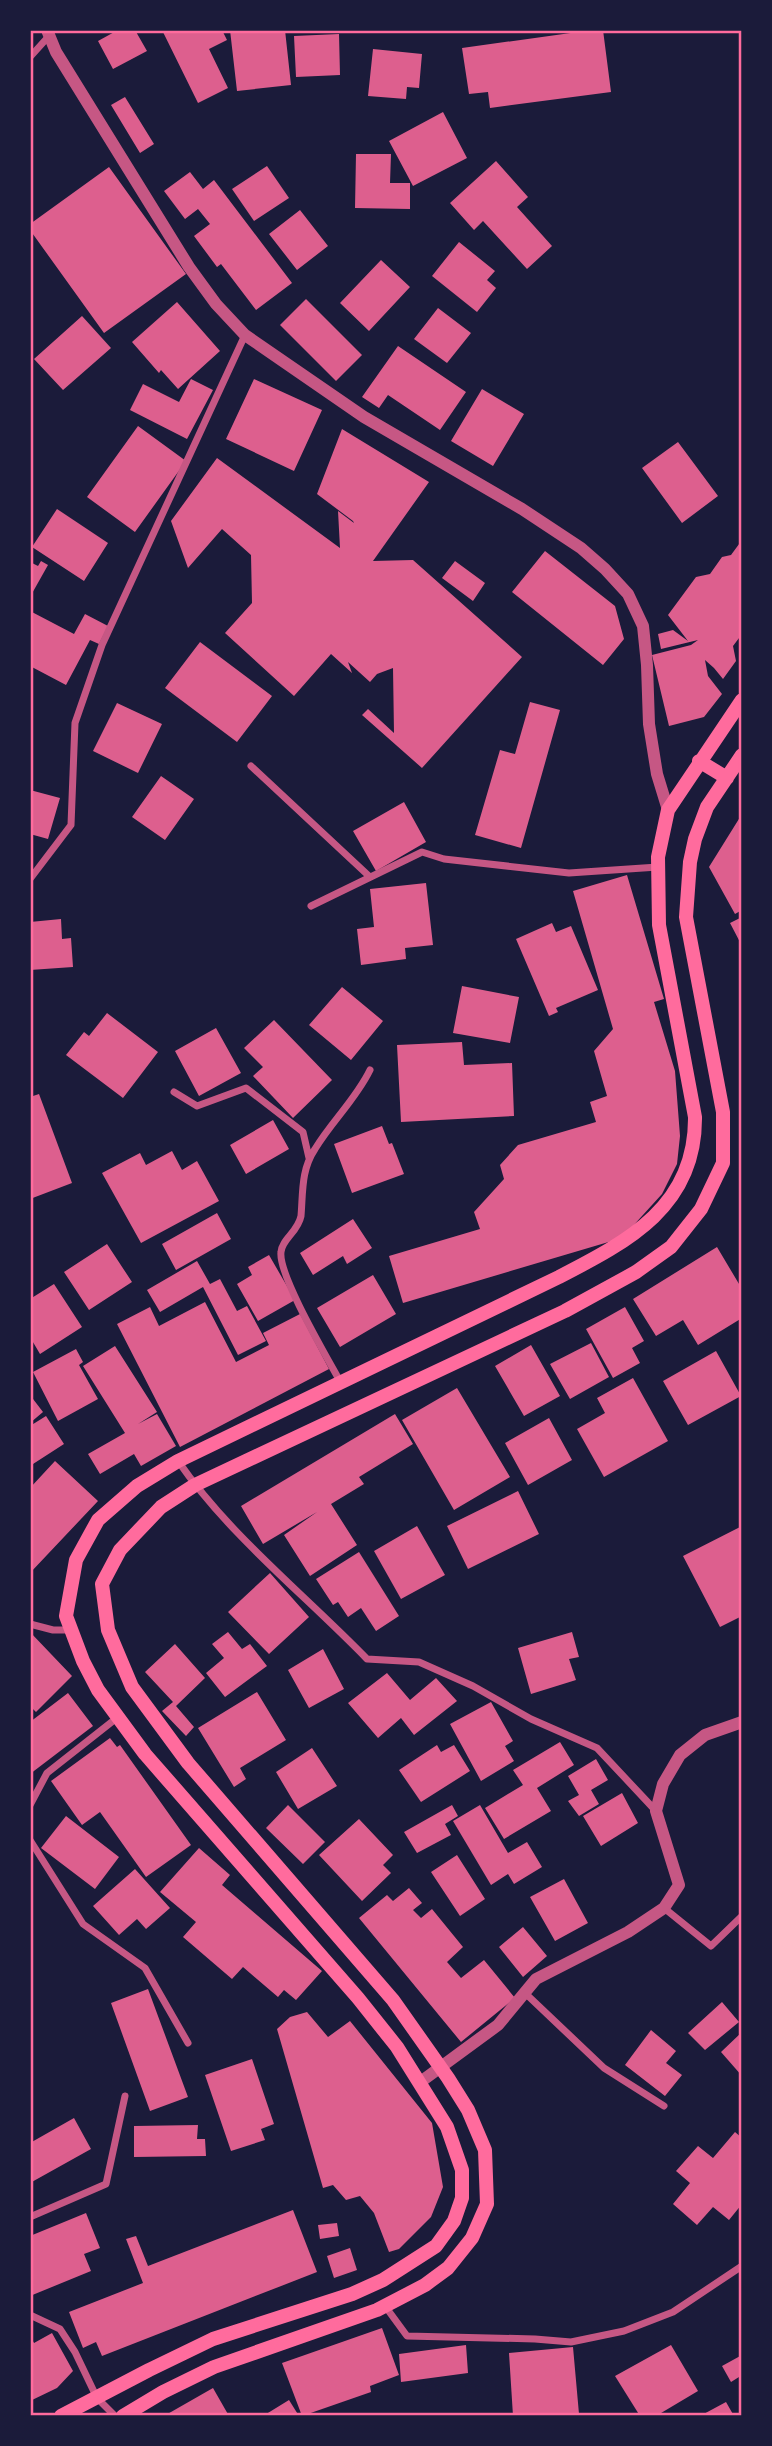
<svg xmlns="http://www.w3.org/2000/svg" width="772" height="2446" viewBox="0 0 772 2446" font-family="'Nunito Sans',sans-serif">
	<rect width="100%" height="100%" fill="#1b1b3a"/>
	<!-- building -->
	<path fill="#dd5f8e" d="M118 30H135L147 51 113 69 98 41Z
		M162 30H222L227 40 209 49 228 88 198 103Z
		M230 30H285L291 85 237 91Z
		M592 30H603L611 92 490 108 488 92 469 94 462 48Z
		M339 34 340 75 296 77 294 36Z
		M373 49 422 54 419 88 407 87 406 99 368 96Z
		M125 97 154 144 140 153 111 105Z
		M443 112 467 158 413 186 389 141Z
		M356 154H391L390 183H410V209L355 208Z
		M496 161 528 197 517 207 552 246 527 269 483 221 474 230 450 203Z
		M267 166 289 198 254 221 232 189Z
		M109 167 186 274 104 333 30 230V224Z
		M190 172 203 189 214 180 292 283 256 310 221 264 217 267 194 236 210 224 198 209 185 219 164 191Z
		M300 210 328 246 297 270 269 234Z
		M459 242 495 271 487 280 496 288 477 312 432 276Z
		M381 260 410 287 369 331 340 303Z
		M306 299 362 355 336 381 280 325Z
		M177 302 220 351 178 389 161 370 159 373 132 342Z
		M438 308 471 333 447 363 414 339Z
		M82 316 111 348 63 390 34 359Z
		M398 346 466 392 440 430 388 395 379 408 362 397Z
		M191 379 213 390 187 439 130 410 143 384 179 402Z
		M254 379 322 410 294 471 226 439Z
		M482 389 524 414 493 466 451 441Z
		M138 426 186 461 135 532 87 497Z
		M342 429 429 482 373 561 413 560 522 657 422 768 362 715 368 709 394 733 393 668 377 674 370 682 348 662 352 673 331 654 294 696 225 633 252 603 251 555 222 529 188 568 171 521 217 458 340 548 338 511 354 523 353 521 317 494Z
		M678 442 718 496 682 523 642 468Z
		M57 509 108 543 84 581 32 547Z
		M742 540V634L733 646 736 661 723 679 714 668 705 660 708 676 722 694 704 717 669 726 652 655 691 645 698 640 661 649 658 634 673 630 688 641 668 615 696 577 710 574 722 557 731 555Z
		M545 551 615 606 624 639 603 665 512 592Z
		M41 561 48 565 30 597V562L38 566Z
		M455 561 485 583 473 601 442 578Z
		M30 611 74 634 85 614 108 626 99 644 90 640 66 685 30 666 32 647 30 646Z
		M200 642 272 696 237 742 165 688Z
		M530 702 560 710 521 848 475 835 500 750 515 754Z
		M117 703 162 724 138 773 93 751Z
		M161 776 194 799 165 840 132 817Z
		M30 790 60 798 48 839 30 834Z
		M404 802 426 842 376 871 353 831Z
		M742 814V910L735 914 709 867Z
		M627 875 664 999 654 1002 675 1071 680 1136 677 1164 662 1194 622 1238 403 1303 389 1256 480 1229 474 1212 504 1179 500 1165 518 1145 596 1122 590 1102 607 1096 594 1051 613 1029 573 891Z
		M426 883 433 945 405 948 406 959 361 965 357 929 374 927 370 889Z
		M742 917V946L730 923Z
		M61 919 62 939 71 938 73 967 30 970V922Z
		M552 923 556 932 571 926 598 990 556 1008 558 1012 549 1016 516 939Z
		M462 986 519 997 510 1043 453 1033Z
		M342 987 383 1021 351 1060 309 1025Z
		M107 1013 158 1052 123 1098 66 1055 84 1032 89 1036Z
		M274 1020 332 1080 293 1118 253 1076 263 1067 244 1048Z
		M216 1028 241 1073 199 1096 175 1051Z
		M462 1042 464 1065 512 1063 514 1116 401 1122 397 1045Z
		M39 1094 72 1183 30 1199V1097Z
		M273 1120 289 1149 246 1174 230 1145Z
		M382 1126 389 1144 392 1143 404 1174 352 1193 334 1144Z
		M172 1151 182 1170 197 1161 219 1201 141 1243 102 1173 140 1153 146 1165Z
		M217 1213 231 1239 176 1270 162 1244Z
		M353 1219 372 1248 347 1264 343 1256 313 1275 300 1253Z
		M107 1244 132 1282 89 1310 64 1272Z
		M717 1247 742 1289V1318L698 1345 683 1320 656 1336 633 1299Z
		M269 1255 295 1300 258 1321 237 1284 252 1275 248 1267Z
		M197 1261 210 1284 220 1279 237 1311 247 1306 266 1341 238 1355 203 1287 160 1312 147 1290Z
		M373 1275 396 1314 340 1347 317 1308Z
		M54 1284 82 1327 40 1354 30 1337V1299Z
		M205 1302 236 1362 269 1345 263 1333 300 1314 329 1369 180 1447 117 1324 150 1307 159 1326Z
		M625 1307 644 1341 632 1348 640 1363 613 1378 586 1329Z
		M591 1343 609 1377 570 1399 550 1364Z
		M531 1345 560 1396 524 1416 495 1366Z
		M115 1346 157 1412 138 1424 157 1414 176 1446 141 1466 134 1454 100 1474 88 1454 125 1433 83 1366Z
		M76 1349 83 1362 79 1365 98 1399 58 1421 33 1372Z
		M716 1351 741 1396 688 1425 663 1381Z
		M633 1378 668 1441 604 1477 577 1429 605 1413 597 1398Z
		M457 1388 510 1477 454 1510 402 1420Z
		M30 1395 43 1412 30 1423Z
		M395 1414 413 1444 359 1477 364 1484 331 1504 357 1545 310 1576 284 1535 317 1512 263 1544 241 1506Z
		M46 1416 64 1444 33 1464 30 1458V1426Z
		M549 1418 572 1460 528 1485 505 1443Z
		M55 1461 98 1501 30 1573V1488Z
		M518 1491 539 1534 468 1569 447 1526Z
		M417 1526 445 1575 401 1599 374 1551Z
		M742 1526V1616L720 1627 683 1556Z
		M359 1552 399 1616 376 1631 361 1608 348 1617 338 1602 333 1605 316 1579Z
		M270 1573 309 1617 269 1654 228 1612Z
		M30 1632 72 1676 36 1712 30 1706Z
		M228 1632 242 1649 250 1644 267 1666 225 1697 206 1673 224 1658 212 1644Z
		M572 1632 579 1657 569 1659 576 1680 531 1694 518 1648Z
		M175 1644 205 1678 176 1706 194 1727 186 1736 162 1711 173 1702 145 1672Z
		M323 1649 344 1689 309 1708 288 1670Z
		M387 1673 410 1700 436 1678 457 1701 414 1735 401 1718 378 1738 348 1703Z
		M257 1692 286 1740 240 1768 246 1779 234 1787 198 1728Z
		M68 1693 93 1726 30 1774V1722Z
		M491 1702 513 1741 505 1746 514 1761 481 1781 450 1724Z
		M110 1738 117 1747 120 1745 191 1845 146 1877 100 1812 82 1825 51 1781Z
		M560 1742 574 1765 537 1788 551 1811 504 1839 485 1808 523 1785 513 1770Z
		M437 1745 441 1752 454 1745 470 1771 421 1802 399 1770Z
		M312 1748 337 1786 298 1809 276 1772Z
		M596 1759 608 1780 591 1790 599 1804 579 1816 568 1801 579 1795 568 1776Z
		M622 1793 638 1823 601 1846 583 1816Z
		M288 1805 325 1842 303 1864 266 1828Z
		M452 1805 458 1816 445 1824 451 1835 417 1853 404 1832Z
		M480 1805 508 1853 527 1842 542 1867 514 1884 508 1874 491 1885 453 1821Z
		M66 1816 119 1857 95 1889 41 1848Z
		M359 1819 393 1855 383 1865 391 1873 362 1901 319 1855Z
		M199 1848 230 1875 222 1885 322 1971 296 2000 284 1990 278 1997 243 1967 232 1979 183 1937 196 1922 160 1892Z
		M457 1855 485 1899 460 1916 431 1872Z
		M135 1869 170 1908 146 1929 137 1919 119 1935 93 1906Z
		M564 1879 588 1923 555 1941 530 1897Z
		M409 1888 422 1903 413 1910 421 1918 432 1909 463 1947 447 1962 461 1978 484 1960 515 1998 461 2042 359 1918 387 1895 393 1901Z
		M523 1927 547 1956 523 1977 499 1947Z
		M148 1989 188 2097 150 2111 111 2003Z
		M722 2002 739 2022 705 2050 688 2033Z
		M307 2012 328 2037 350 2021 432 2123 443 2187 431 2217 399 2249 389 2252 374 2213 360 2196 346 2200 333 2185 323 2188 277 2029 290 2017Z
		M651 2030 676 2051 666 2063 682 2075 665 2096 625 2065Z
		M742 2032V2076L721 2052Z
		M252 2059 274 2124 261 2129 265 2140 231 2151 205 2075Z
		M74 2118 91 2149 30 2183V2143Z
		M198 2125 197 2139H205L206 2156 134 2157V2126Z
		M735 2132 742 2138V2175L740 2177 742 2179V2204L729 2220 713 2207 697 2225 673 2204 690 2183 676 2171 698 2146 713 2158Z
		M293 2210 317 2272 102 2356 96 2342 83 2348 69 2312 143 2283 126 2239 136 2236 148 2266Z
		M86 2213 100 2248 84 2254 91 2271 30 2296V2236Z
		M337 2223 339 2236 320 2239 318 2225Z
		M350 2248 357 2270 334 2278 327 2256Z
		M382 2328 399 2375 370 2386 371 2392 302 2416 282 2363Z
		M52 2333 73 2371 57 2388 30 2401V2336L34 2343Z
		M466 2345 468 2373 401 2382 399 2354Z
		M671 2345 698 2391 656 2416H640L615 2376Z
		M573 2347 579 2414 513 2416 509 2353Z
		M742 2355V2383L739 2377 731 2382 722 2366Z
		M213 2388 229 2416H164Z
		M289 2400 299 2416H263Z
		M726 2402 734 2416H700Z"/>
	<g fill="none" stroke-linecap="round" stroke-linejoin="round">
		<!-- minor -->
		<path stroke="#c65784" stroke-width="7" d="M30 57 49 36
			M251 766 370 877
			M30 879 71 825 75 723 102 645 245 335
			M311 906 422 852 444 859 569 873 658 867
			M174 1092 197 1106 246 1088 303 1132 309 1158
			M341 1383C328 1359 278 1275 281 1252 282 1239 298 1232 301 1216 303 1192 301 1170 315 1149 332 1121 356 1099 370 1070
			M178 1461C229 1535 305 1595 367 1659L419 1662 473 1686 531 1719 597 1748 656 1811
			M30 1624 53 1630H71
			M30 1805 47 1773 118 1717
			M30 1840 83 1924 145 1968 188 2043
			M664 1908 711 1946 742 1916
			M525 1993 604 2068 664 2106
			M30 2217 106 2184 125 2096
			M385 2306 407 2336 535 2339 571 2342 624 2331 673 2312 742 2266
			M30 2315 60 2329 75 2352 97 2398 115 2416"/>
		<!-- tertiary -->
		<path stroke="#c65784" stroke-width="12" d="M47 30 56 52 189 267 216 304 245 335 364 417 522 509 581 548 605 569 628 594 643 626 647 665 649 724 657 774 668 810
			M419 2083 498 2025 536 1979 628 1932 664 1908 679 1885 656 1811 663 1784 680 1755 705 1735 742 1722"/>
		<!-- secondary -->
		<path stroke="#ff6b9d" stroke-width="14" d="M699 761 727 778
			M61 2416 149 2370 213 2339 352 2294 383 2280 436 2246 454 2221 462 2198V2170L447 2127 397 2047 358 1998 145 1754 98 1690 83 1661 66 1616 76 1560 98 1520 137 1486 178 1461 559 1277C629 1241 696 1206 695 1117L659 925 658 857 668 810 742 700
			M123 2416 163 2392 214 2367 377 2310 425 2285 448 2268 472 2238 487 2204 485 2150 468 2110 448 2078 393 2000 188 1763 132 1687 108 1630 102 1584 120 1550 161 1507 195 1485 565 1311 636 1272 671 1247 701 1209 723 1163V1112L686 917 690 862 695 839 707 807 742 755"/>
	</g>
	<!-- border -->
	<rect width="772" height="2446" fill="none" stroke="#1b1b3a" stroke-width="63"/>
	<rect x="32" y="32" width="708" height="2382" fill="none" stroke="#ff6b9d" stroke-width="2.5"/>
</svg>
